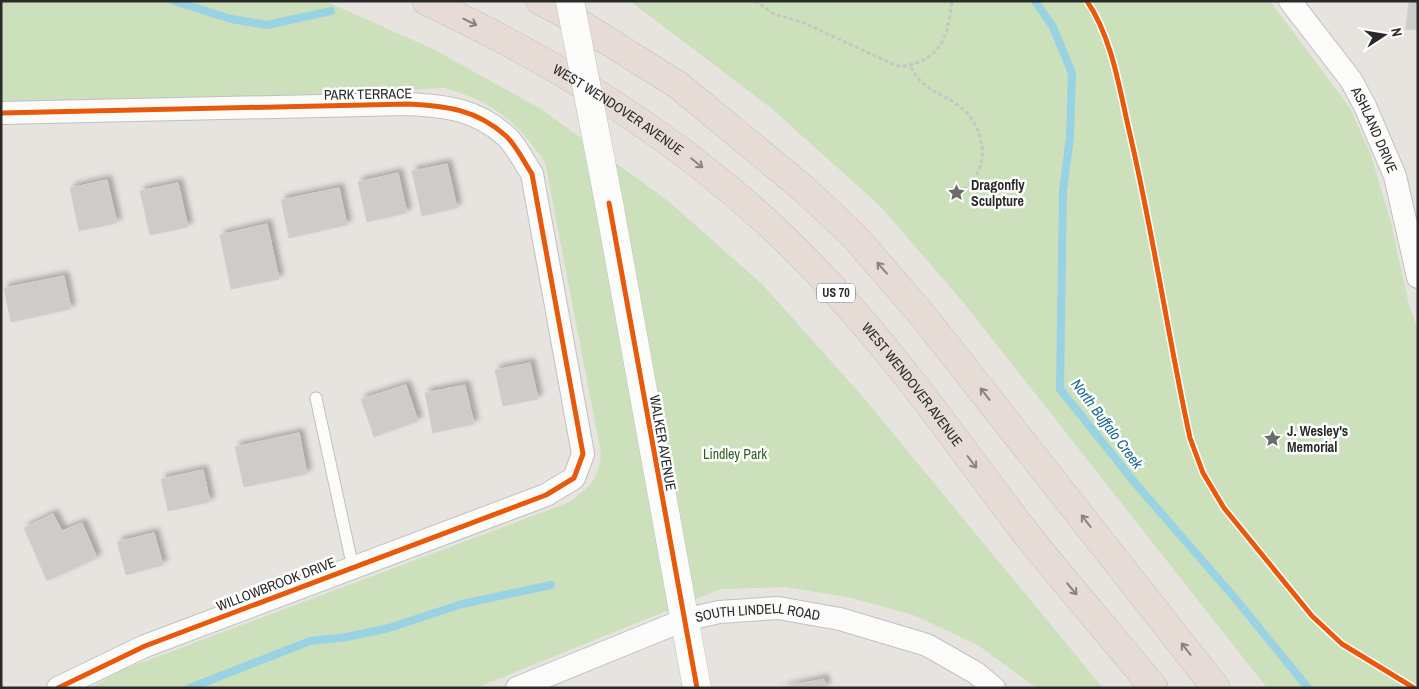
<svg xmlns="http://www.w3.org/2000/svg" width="1419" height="689" viewBox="0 0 1419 689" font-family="'Archivo Narrow',sans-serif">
	<defs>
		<filter id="shadow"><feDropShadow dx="4.5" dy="-4.5" stdDeviation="2.5" flood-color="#0004"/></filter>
	</defs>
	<rect width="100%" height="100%" fill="#e7e4e0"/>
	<!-- green -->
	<path fill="#cbe0bb" d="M1 1H325L433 49 541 109 667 200 763 285 863 397 1103 688H1037L976 644 913 615 848 597 784 587 721 589 476 688H90L122 670 570 502C590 486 599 480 601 453L545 162C516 121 494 102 445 88L178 100 1 101Z
		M630 1H1270L1350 108 1371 155 1390 219 1409 305 1418 330V688H1267L963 302 880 206 771 108Z"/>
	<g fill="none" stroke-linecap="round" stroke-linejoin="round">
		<!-- stream -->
		<path stroke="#99d2e3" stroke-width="8" d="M174 1 231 19 267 25 331 11
			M1035 1 1053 27 1072 73 1070 137 1063 191 1060 389 1135 483 1234 597 1308 688
			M190 688 310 641 347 637 389 628 462 604 551 585"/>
	</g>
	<!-- building -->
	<path fill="#ceccc9" stroke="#d2d0cc" filter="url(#shadow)" d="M1409 1H1418V30L1406 29Z
		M447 164 457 208 422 216 412 171Z
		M398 173 407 213 367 222 358 182Z
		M107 180 117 223 79 231 70 188Z
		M178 183 188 227 150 235 140 191Z
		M339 188 347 225 289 238 281 200Z
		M267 224 279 279 231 289 220 235Z
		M64 276 71 309 11 322 4 288Z
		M530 363 538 399 503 406 495 370Z
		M406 385 418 421 374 437 361 399Z
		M465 385 474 424 433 433 425 393Z
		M299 433 307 474 244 487 235 447Z
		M203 470 210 502 168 511 161 479Z
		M53 514 62 531 82 523 97 558 47 581 24 528Z
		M154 533 163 565 126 575 117 542Z
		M824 679 826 688H781Z"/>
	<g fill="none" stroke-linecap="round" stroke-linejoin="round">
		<defs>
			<path id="lane" d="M316 398 353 568"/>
			<g id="street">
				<path id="s1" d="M1290 1 1351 80 1365 106 1395 176 1418 277"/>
				<path d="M1 113 408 104C446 106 476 109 506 136 516 145 524 162 532 174L583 454 574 478 546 495 145 646 58 688"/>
				<path id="s2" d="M517 688 684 620 719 612 778 608 840 619 927 645 976 673 994 688"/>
			</g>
			<path id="secondary" d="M609 203 697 688"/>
			<g id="highway">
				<path id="s3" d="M426 1C537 53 642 115 736 195 793 243 845 299 891 356 938 413 979 473 1024 531 1066 584 1111 635 1154 688"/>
				<path d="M540 1 560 11 678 85 804 189 855 237 924 317 1216 688"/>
			</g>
		</defs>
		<!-- lane casing -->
		<use href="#lane" stroke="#c1c0c1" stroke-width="13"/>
		<!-- street casing -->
		<use href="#street" stroke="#c1c0c1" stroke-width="24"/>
		<!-- secondary casing -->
		<use href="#secondary" stroke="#c1c0c1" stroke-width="29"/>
		<!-- highway casing -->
		<use href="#highway" stroke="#bfbfbd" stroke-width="29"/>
		<!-- path -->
		<path stroke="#c6c6c5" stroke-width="3" stroke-dasharray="4 2.5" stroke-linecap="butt" d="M755 1 774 14 802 22 897 66C915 67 935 57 943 40 949 29 950 13 952 1
			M911 67C921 89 940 92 958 105 979 120 991 154 975 177 972 182 966 187 962 191"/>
		<!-- lane -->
		<use href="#lane" stroke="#fbfbfa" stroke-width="11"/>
		<!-- street -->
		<use href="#street" stroke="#fbfbfa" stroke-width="22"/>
		<!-- secondary -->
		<use href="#secondary" stroke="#fbfbfa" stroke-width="28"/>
		<!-- highway -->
		<use href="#highway" stroke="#e6dcd5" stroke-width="28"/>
		<defs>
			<path id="secondary-bridge" d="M570 1 609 203"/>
		</defs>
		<!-- secondary-bridge casing -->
		<use href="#secondary-bridge" stroke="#c1c0c1" stroke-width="29" stroke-linecap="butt"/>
		<!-- secondary-bridge -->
		<use href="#secondary-bridge" stroke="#fbfbfa" stroke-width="28"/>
		<defs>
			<path id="cycleway" d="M1087 1C1112 38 1119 87 1129 130 1153 232 1168 336 1190 438L1203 473 1224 508 1312 616 1342 644 1414 688
				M1 113 408 104C446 106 476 109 506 136 516 145 524 162 532 174L583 454 574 478 546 495 145 646 58 688
				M609 203 697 688"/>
		</defs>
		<!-- cycleway casing -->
		<use href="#cycleway" stroke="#fff" stroke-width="8"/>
		<!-- cycleway -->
		<use href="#cycleway" stroke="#e8590c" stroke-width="5"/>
	</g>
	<!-- one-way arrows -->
	<defs><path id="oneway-shaft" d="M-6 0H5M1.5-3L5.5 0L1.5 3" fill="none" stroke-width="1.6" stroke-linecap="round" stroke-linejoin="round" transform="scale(1.25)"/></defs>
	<g stroke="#888380">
		<use href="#oneway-shaft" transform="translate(470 22) rotate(26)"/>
		<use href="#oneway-shaft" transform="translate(697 163) rotate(39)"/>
		<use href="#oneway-shaft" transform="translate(882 268) rotate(-131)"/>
		<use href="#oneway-shaft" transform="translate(985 394) rotate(-128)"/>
		<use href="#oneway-shaft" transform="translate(972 462) rotate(53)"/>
		<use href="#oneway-shaft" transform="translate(1086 521) rotate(-128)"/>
		<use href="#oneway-shaft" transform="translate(1072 589) rotate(50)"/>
		<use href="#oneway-shaft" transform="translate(1186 649) rotate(-128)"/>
	</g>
	<!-- icons -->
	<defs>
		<symbol id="sight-bare" viewBox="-9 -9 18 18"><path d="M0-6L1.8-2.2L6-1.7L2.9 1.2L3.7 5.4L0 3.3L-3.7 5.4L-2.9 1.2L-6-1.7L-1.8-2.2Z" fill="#6c6b6a" stroke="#fff" stroke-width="2.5" paint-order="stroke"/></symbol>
	</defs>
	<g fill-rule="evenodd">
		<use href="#sight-bare" x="944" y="180" width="25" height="25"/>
		<use href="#sight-bare" x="1260" y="426" width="25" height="25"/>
	</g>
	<g text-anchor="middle" stroke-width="5" stroke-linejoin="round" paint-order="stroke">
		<!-- shield labels -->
		<rect fill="#fff" stroke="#6a6a6a" stroke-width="1" x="817" y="283.5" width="38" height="19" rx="4"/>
		<g font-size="12" font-weight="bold" fill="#2a2a2a">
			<text x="836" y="297">US 70</text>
		</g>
		<!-- street labels -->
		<g font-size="14" fill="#2a2a2a" stroke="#fff">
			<text transform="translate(368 94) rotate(-1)" y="5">PARK TERRACE</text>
			<text dy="5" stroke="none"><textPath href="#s3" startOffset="221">WEST WENDOVER AVENUE</textPath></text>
			<text dy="5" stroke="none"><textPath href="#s1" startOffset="155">ASHLAND DRIVE</textPath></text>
			<text dy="5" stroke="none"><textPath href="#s3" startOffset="626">WEST WENDOVER AVENUE</textPath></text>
			<text transform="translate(663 443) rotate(80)" y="5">WALKER AVENUE</text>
			<text transform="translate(276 584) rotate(-21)" y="5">WILLOWBROOK DRIVE</text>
			<text dy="5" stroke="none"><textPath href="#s2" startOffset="255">SOUTH LINDELL ROAD</textPath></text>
		</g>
		<!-- poi labels -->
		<g font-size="14" font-weight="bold" fill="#2a2a2a" stroke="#fff" text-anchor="start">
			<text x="971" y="190">Dragonfly<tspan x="971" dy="16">Sculpture</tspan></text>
			<text x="1287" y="436">J. Wesley's<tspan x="1287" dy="16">Memorial</tspan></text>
		</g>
		<!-- park labels -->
		<g font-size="14" fill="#2f6020" stroke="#fff">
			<text x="735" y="459">Lindley Park</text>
		</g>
		<!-- water labels -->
		<g font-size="15" font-style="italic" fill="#18698f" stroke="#fff">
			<text transform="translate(1107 424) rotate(53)" y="5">North Buffalo Creek</text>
		</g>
	</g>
	<!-- border -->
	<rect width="1419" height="689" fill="none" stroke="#2a2a2a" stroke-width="5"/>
	<!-- north arrow -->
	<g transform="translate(1384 35) rotate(78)" stroke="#ffffff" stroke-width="4" paint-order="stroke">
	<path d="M0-4L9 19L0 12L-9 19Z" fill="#2a2a2a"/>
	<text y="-8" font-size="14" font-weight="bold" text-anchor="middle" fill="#2a2a2a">N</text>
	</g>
</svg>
